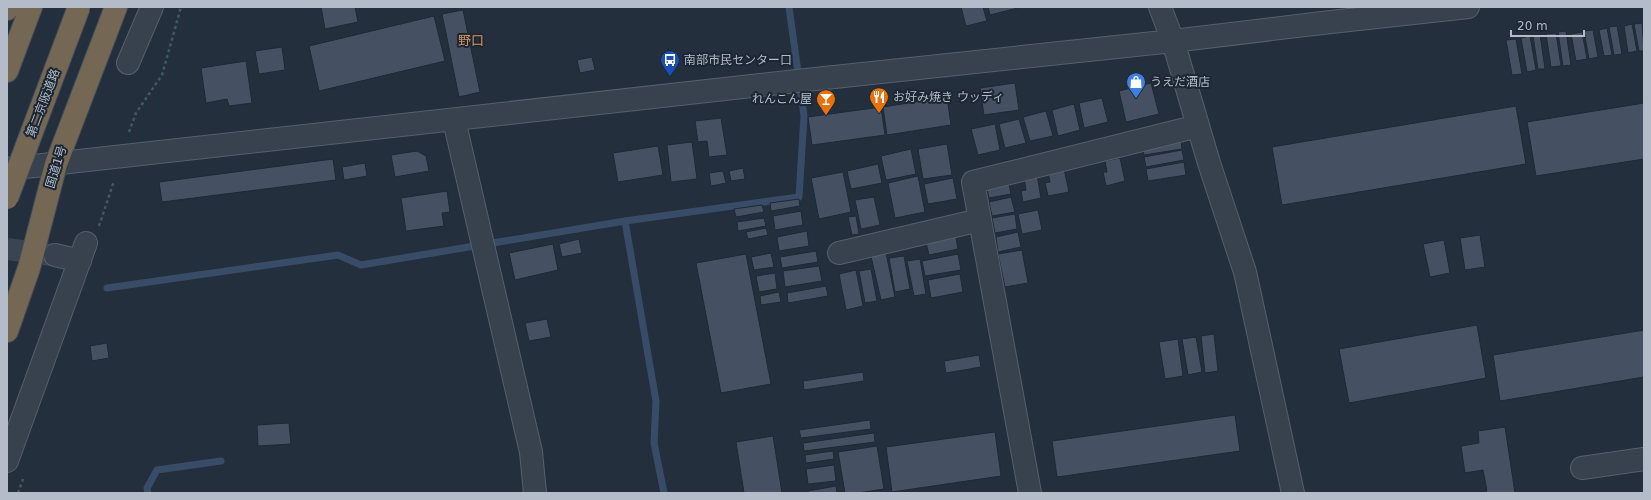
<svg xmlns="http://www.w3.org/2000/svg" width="1651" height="500" viewBox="0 0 1651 500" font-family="'DejaVu Sans','Noto Sans JP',sans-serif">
	<rect width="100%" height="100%" fill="#242f3e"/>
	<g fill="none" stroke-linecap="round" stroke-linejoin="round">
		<!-- stream -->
		<path stroke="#394c67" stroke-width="7" d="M625 221 656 401 654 443 664 493
			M107 288 338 255 361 265 625 221 799 197 804 116 789 7
			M148 493 147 488 157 470 221 461"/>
	</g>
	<!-- building -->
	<path fill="#455162" stroke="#1f2835" d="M321 7H355L358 22 325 29Z
		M961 7H983L987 21 966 26Z
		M988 7H1022L990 15Z
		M463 10 480 92 459 97 442 14Z
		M434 16 445 61 319 91 309 46Z
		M1642 23 1644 51H1639L1634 24Z
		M1632 24 1637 51 1628 53 1624 26Z
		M1617 26 1622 54 1614 55 1609 27Z
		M1607 28 1612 55 1604 56 1599 30Z
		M1593 30 1598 57 1589 59 1584 31Z
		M1566 31 1571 65 1563 66 1558 32Z
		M1582 32 1587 59 1576 61 1571 34Z
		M1556 33 1561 66 1551 67 1546 34Z
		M1540 34 1545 69H1538L1533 36Z
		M1530 36 1536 70 1527 72 1521 38Z
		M1516 39 1522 74 1512 75 1506 40Z
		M282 47 285 70 259 74 255 51Z
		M592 57 595 70 580 73 577 60Z
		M246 61 252 103 229 106 227 99 206 103 201 68Z
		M1015 83 1019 110 984 115 980 88Z
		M1151 83 1159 114 1126 122 1119 91Z
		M947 97 951 125 887 135 883 107Z
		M1102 98 1108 122 1084 128 1079 103Z
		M1644 103V159L1536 176 1527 122Z
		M1074 104 1080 130 1058 136 1052 110Z
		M1516 106 1526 164 1282 205 1272 147Z
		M881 107 885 135 812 145 808 117Z
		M1046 111 1053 136 1030 141 1023 117Z
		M721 118 727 155 709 157 707 141 698 142 695 121Z
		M1019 119 1026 143 1005 148 999 124Z
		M995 124 1000 150 978 155 971 129Z
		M1181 139 1182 149 1144 155 1142 145Z
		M692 142 697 179 671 182 667 145Z
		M947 144 952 175 923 179 918 149Z
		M658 146 663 175 618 182 613 153Z
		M911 149 916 174 886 180 881 156Z
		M1182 150 1184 160 1146 167 1144 157Z
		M417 151 426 156 429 171 395 177 391 155Z
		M1120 158 1125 181 1106 186 1103 172H1107L1105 161Z
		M333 159 336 180 162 202 159 182Z
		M1184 162 1186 175 1148 181 1146 169Z
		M365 163 367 176 344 180 342 167Z
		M878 164 882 183 851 189 847 171Z
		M743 168 745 179 731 181 729 171Z
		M1064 169 1069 192 1048 196 1045 183 1050 182 1048 172Z
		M723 171 726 183 711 186 709 173Z
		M843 172 851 212 819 219 811 178Z
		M1037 175 1041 198 1023 202 1021 191 1026 190 1024 177Z
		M918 176 925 212 895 218 888 183Z
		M953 178 957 199 928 204 924 184Z
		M1008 179 1011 194 989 198 986 183Z
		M447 191 450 212 442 213 444 226 406 231 401 198Z
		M874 197 880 225 861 229 855 200Z
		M1011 197 1015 212 992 216 989 202Z
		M799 199 800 206 771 211 770 203Z
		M762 205 764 212 736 217 734 209Z
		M1038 210 1042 230 1022 234 1018 214Z
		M801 211 803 225 775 230 773 216Z
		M1015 214 1017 229 995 233 992 218Z
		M856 216 859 234 852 235 848 217Z
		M764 218 766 226 738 231 737 222Z
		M766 228 768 235 748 239 746 232Z
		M807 231 809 246 779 251 777 237Z
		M955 232 958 249 929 255 925 238Z
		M1018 232 1021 247 998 252 996 237Z
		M1480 235 1485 267 1465 270 1460 238Z
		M579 239 582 253 562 257 559 244Z
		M1444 240 1450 273 1430 277 1423 244Z
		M553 244 558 270 515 280 509 253Z
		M885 248 895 297 881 300 870 252Z
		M1022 250 1028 283 1005 287 998 254Z
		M816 251 818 262 782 268 780 257Z
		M771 253 774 267 754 270 751 257Z
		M746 254 771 384 721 393 696 263Z
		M958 254 961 270 925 276 922 261Z
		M904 256 910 289 895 292 889 258Z
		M920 259 926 294 914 296 907 261Z
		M819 266 822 281 785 287 783 271Z
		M871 269 877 301 865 303 859 271Z
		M856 270 863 306 846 310 839 274Z
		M775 273 777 289 759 292 756 276Z
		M960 274 963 292 931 298 928 280Z
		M826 286 828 296 788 303 787 293Z
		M779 292 781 302 761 305 760 296Z
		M547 319 551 337 529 341 525 323Z
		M1477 325 1486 378 1349 403 1339 349Z
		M1644 330V377L1500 401 1493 355Z
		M1214 334 1218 371 1205 373 1201 336Z
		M1196 337 1202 372 1188 375 1182 339Z
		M1178 339 1183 376 1165 379 1159 342Z
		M107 343 109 358 92 361 90 346Z
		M979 355 981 367 946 373 944 361Z
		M863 372 864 381 804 390 803 381Z
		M1235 415 1240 451 1057 477 1052 441Z
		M870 420 871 429 801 438 799 430Z
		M289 423 291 444 258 446 257 425Z
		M1505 427 1515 493H1475L1487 491 1483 470 1465 473 1461 446 1479 443 1478 431Z
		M995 432 1001 476 892 492 886 447Z
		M874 433 875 442 804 451 803 443Z
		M773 436 782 493H744L736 442Z
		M877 446 884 489 858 493H845L838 452Z
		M833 451 834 459 806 463 805 455Z
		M834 465 836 481 808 484 806 469Z
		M836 486 837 493H808V491Z"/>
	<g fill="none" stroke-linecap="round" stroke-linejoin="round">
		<!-- minor-tunnel -->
		<path stroke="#3a4453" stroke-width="22" stroke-dasharray="22 11" stroke-linecap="butt" d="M7 249 51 255"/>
		<defs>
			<path id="minor" d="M1160 7 1173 41 1209 163 1245 272 1293 493
				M128 63 152 7
				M454 120 531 452 535 493
				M7 169 806 80 1173 41 1322 23 1468 7
				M839 253 980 220
				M55 255 80 261
				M7 461 86 243
				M1582 468 1644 459
				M1030 493 973 182 1198 126"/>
			<path id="highway" d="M7 9 8 7
				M7 71 31 7
				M7 331 29 268 56 164 116 7"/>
		</defs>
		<!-- minor casing -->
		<use href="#minor" stroke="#565f6c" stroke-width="24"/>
		<!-- highway casing -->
		<use href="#highway" stroke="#434c59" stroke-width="24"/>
		<!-- path -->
		<path stroke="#44595c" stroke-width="2.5" stroke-dasharray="3 3" stroke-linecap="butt" d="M129 132 136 113 162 75 181 7
			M99 226 114 181
			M18 493 23 479"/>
		<!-- minor -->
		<use href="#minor" stroke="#38414e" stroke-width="22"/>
		<!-- highway -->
		<use href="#highway" stroke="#746855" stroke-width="22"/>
		<defs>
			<path id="highway-bridge" d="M7 198 79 7"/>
		</defs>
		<!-- highway-bridge casing -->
		<use href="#highway-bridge" stroke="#434c59" stroke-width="24" stroke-linecap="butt"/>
		<!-- highway-bridge -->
		<use href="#highway-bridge" stroke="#746855" stroke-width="22"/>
	</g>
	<!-- icons -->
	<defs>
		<symbol id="bus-pin" viewBox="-11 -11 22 30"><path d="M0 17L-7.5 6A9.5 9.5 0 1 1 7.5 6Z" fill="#1a4fb4" stroke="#1d2633"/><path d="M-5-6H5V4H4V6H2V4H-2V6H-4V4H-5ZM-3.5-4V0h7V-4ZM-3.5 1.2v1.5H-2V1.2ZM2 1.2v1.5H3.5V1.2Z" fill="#fff"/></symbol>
		<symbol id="shop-pin" viewBox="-11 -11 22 30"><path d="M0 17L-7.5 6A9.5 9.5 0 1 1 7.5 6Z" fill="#3f7fe0" stroke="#1d2633"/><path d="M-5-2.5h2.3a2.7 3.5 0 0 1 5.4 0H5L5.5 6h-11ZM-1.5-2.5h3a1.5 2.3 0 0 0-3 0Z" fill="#fff"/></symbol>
		<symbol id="restaurant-pin" viewBox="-11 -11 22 30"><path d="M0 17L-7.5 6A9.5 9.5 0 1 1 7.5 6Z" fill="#e8710a" stroke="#1d2633"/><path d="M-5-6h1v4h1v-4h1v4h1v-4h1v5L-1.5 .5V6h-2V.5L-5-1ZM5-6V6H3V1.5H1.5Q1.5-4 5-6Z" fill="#fff"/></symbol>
		<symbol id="bar-pin" viewBox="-11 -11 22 30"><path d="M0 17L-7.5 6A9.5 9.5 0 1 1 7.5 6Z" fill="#e8710a" stroke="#1d2633"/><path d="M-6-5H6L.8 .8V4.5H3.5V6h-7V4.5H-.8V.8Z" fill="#fff"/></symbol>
	</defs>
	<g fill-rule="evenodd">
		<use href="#bus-pin" x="659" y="49" width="22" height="30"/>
		<use href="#shop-pin" x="1125" y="71" width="22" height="30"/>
		<use href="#restaurant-pin" x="868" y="86" width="22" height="30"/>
		<use href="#bar-pin" x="815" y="88" width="22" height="30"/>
	</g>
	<g text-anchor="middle" stroke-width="4" stroke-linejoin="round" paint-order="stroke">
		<!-- poi labels -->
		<g font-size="12" fill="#b4bcc9" stroke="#1d2633" text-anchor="start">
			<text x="684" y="64">南部市民センター口</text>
			<text x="1150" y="86">うえだ酒店</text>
			<text x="893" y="101">お好み焼き ウッディ</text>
			<text x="812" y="103" text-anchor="end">れんこん屋</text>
		</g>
		<!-- street labels -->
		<g font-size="12" fill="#b4bcc9" stroke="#1d2633">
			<text transform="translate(43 103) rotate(-69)" y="4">第二京阪道路</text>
			<text transform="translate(56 167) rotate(-73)" y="4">国道1号</text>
		</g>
		<!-- neighbourhood labels -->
		<g font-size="13" fill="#d59563" stroke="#1d2633">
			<text x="471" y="45">野口</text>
		</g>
	</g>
	<!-- border -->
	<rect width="1651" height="500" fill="none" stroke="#b4bcc9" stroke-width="16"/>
	<!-- scale -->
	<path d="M1511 30v6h73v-6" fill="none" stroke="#b4bcc9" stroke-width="2"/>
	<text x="1517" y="30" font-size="12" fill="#b4bcc9" stroke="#1d2633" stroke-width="3" paint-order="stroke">20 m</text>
</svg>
